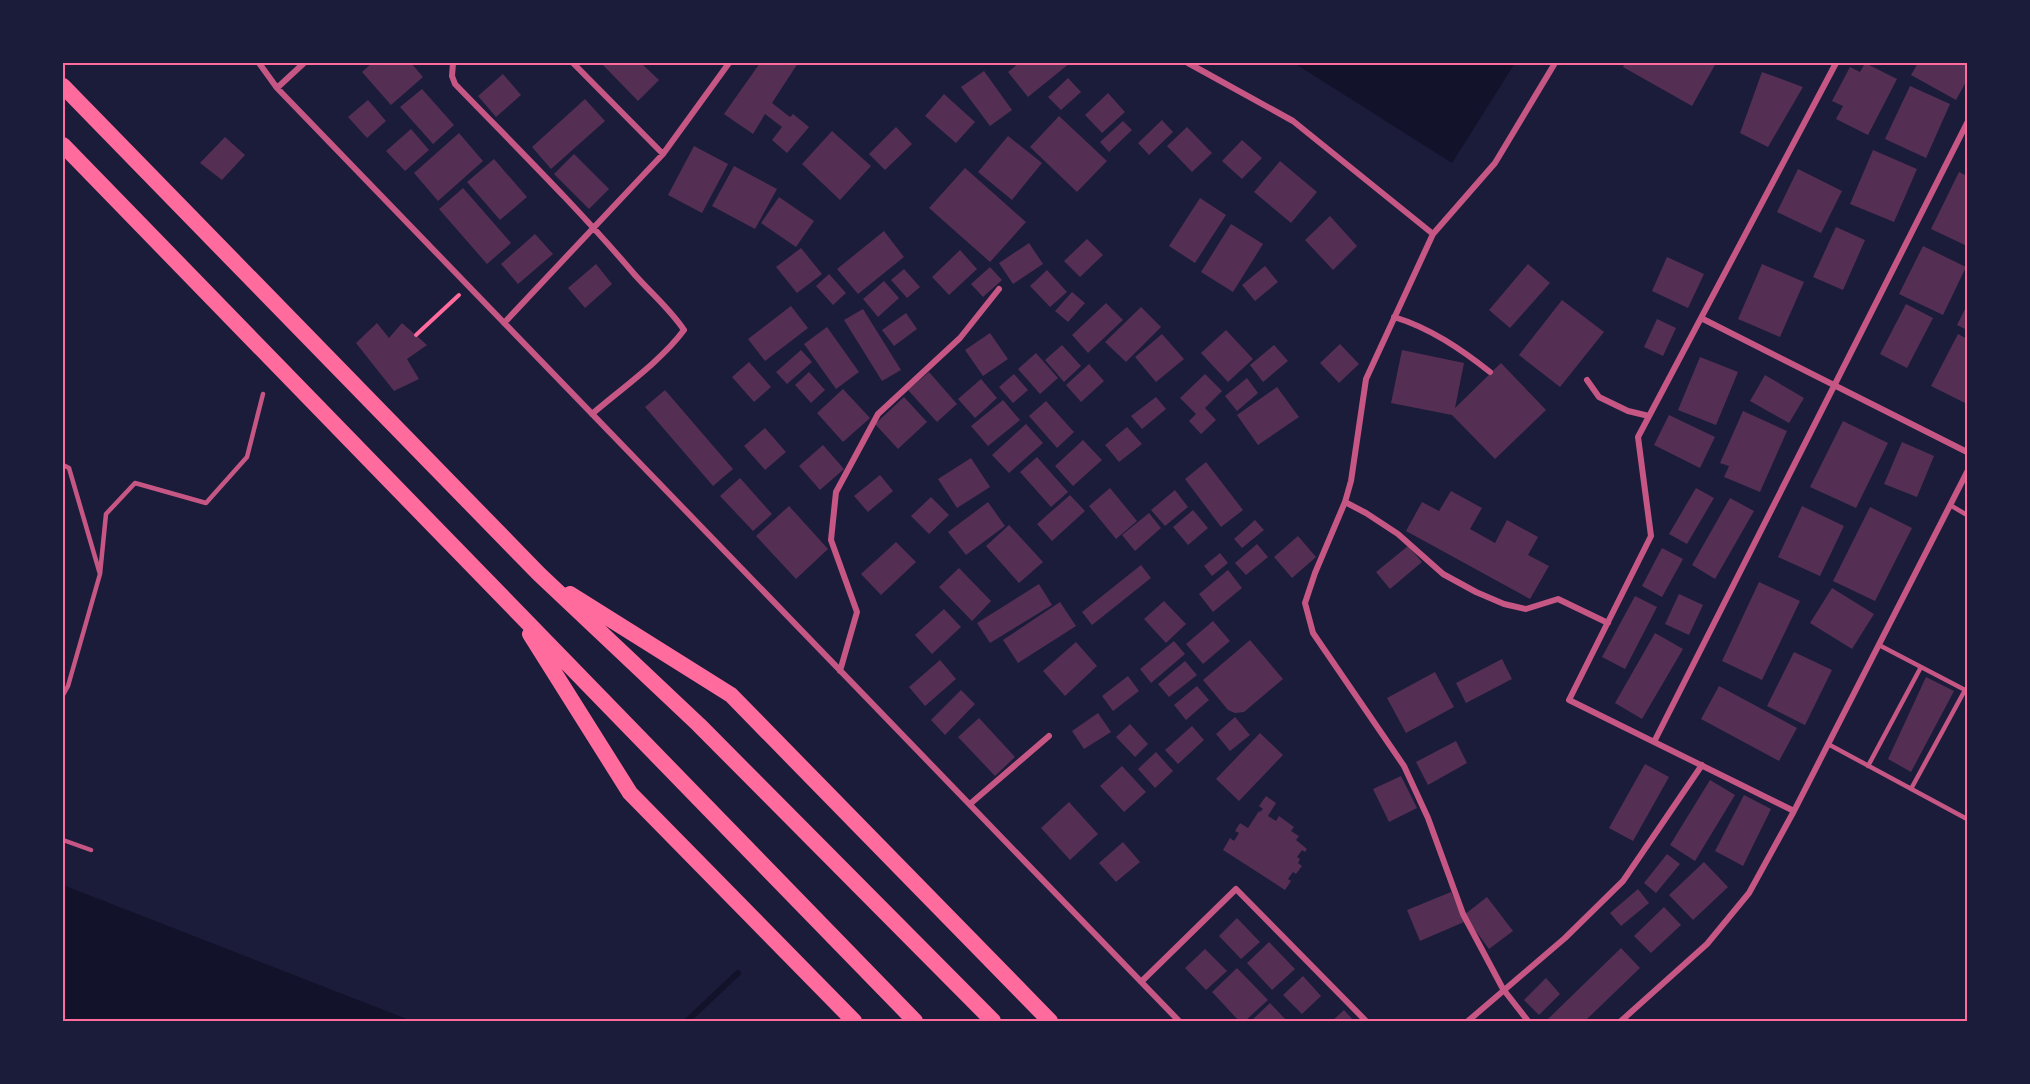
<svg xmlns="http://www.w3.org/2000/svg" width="2030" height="1084" viewBox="0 0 2030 1084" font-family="'Archivo Narrow',sans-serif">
	<rect width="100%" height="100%" fill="#1b1b3a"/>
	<!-- water -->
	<path fill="#12122b" d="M1294 63H1515L1452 163Z
		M63 885 412 1021H63Z"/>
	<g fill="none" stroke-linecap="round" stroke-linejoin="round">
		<!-- stream -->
		<path stroke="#12122b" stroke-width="6" d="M687 1021 738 973"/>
	</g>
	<!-- building -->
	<path fill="#542f53" d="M372 63H411L423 77 391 105 362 72Z
		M605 63H641L659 80 638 101 603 65Z
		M760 63H798L772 103 790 117 793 114 809 127 787 153 772 140 782 127 765 114 753 134 724 114Z
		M1019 63H1070L1028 97 1008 72Z
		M1625 63H1716L1692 106 1623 67Z
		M1865 63 1897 79 1868 135 1836 119 1843 106 1832 101 1850 67 1860 72Z
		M1918 63H1967V80L1956 100 1911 75Z
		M984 71 1012 110 990 126 961 87Z
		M1762 72 1803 87 1768 147 1740 133Z
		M503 74 521 95 496 117 478 96Z
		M1068 78 1081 92 1061 110 1048 97Z
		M1910 86 1950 104 1926 158 1885 139Z
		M422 89 454 125 433 144 400 107Z
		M1108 93 1125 112 1102 133 1085 115Z
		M944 94 975 122 956 143 925 116Z
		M585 99 605 121 551 169 532 147Z
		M368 100 386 121 367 138 348 117Z
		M1059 116 1107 161 1077 192 1030 147Z
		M1162 120 1173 132 1149 155 1138 143Z
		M1123 121 1132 130 1109 152 1100 142Z
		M896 127 912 144 885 170 869 154Z
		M1187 127 1212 153 1192 172 1167 146Z
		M411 129 429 150 405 171 386 151Z
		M832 131 871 166 840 200 802 164Z
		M459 133 483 161 438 201 414 173Z
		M1008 136 1042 163 1012 200 978 172Z
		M225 137 245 155 222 180 200 163Z
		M1242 140 1262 158 1242 179 1222 161Z
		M694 146 728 164 702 213 668 195Z
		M1873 150 1917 169 1894 222 1850 204Z
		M574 154 609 189 589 209 554 174Z
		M494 159 527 197 500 220 467 182Z
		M1280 161 1317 192 1291 223 1254 192Z
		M734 166 777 189 755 229 712 206Z
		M965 168 1026 222 990 262 929 208Z
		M1798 169 1842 191 1821 233 1777 212Z
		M1959 172 1967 176V246L1931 229Z
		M463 188 511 243 487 264 439 209Z
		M779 197 814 221 796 247 761 223Z
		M1200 198 1226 215 1195 263 1169 246Z
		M1330 216 1357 246 1333 270 1305 240Z
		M1231 224 1263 244 1233 292 1201 272Z
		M1836 227 1865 240 1843 290 1813 277Z
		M884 231 904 257 858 294 837 269Z
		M535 234 553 254 518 284 501 264Z
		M1087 239 1103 255 1080 277 1064 261Z
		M1029 243 1043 264 1013 284 999 263Z
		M1923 246 1966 267 1943 315 1899 294Z
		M801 248 822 274 797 293 776 267Z
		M960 250 977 269 949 295 932 277Z
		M1667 257 1704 274 1688 308 1652 291Z
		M596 264 612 284 585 308 568 288Z
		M1528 264 1550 283 1510 328 1489 310Z
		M1762 264 1804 282 1780 337 1738 319Z
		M1265 266 1278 282 1255 301 1242 285Z
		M990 267 1002 280 983 297 971 284Z
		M904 269 920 287 907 298 891 280Z
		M1047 270 1067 292 1050 307 1030 286Z
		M829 274 846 293 833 305 816 286Z
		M884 281 899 298 878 317 863 299Z
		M1072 292 1085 303 1068 322 1055 311Z
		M1562 300 1604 332 1560 387 1519 355Z
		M1106 303 1123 320 1088 353 1072 335Z
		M1906 304 1933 318 1907 368 1880 354Z
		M1967 305V330L1957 325Z
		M791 306 808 328 765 361 748 339Z
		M1141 307 1161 327 1126 362 1105 342Z
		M863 309 901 370 882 381 844 320Z
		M906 313 917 329 894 346 882 330Z
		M1657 319 1676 328 1663 356 1644 347Z
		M377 323 389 338 402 323 427 345 407 359 419 379 394 391 356 343Z
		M827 327 859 372 836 389 804 344Z
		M1226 330 1253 359 1228 382 1201 353Z
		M990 333 1008 359 983 376 965 350Z
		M1162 334 1184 359 1156 382 1135 357Z
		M1958 334 1967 339V404L1931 386Z
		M1340 344 1359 364 1339 383 1320 363Z
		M1062 345 1081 366 1064 382 1045 360Z
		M1274 345 1288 361 1263 382 1250 365Z
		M801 350 812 362 787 384 776 372Z
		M1402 350 1464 363 1455 408 1501 363 1546 410 1495 459 1452 415 1391 403Z
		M1036 353 1058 378 1040 394 1018 369Z
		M1700 357 1738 372 1716 425 1678 410Z
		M749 362 771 387 754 402 732 377Z
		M1089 364 1104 381 1081 402 1066 385Z
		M809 372 825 390 811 403 795 385Z
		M929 372 957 404 937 422 908 390Z
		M1014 374 1028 390 1013 403 999 387Z
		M1205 374 1222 391 1205 408 1216 420 1201 434 1189 421 1196 414 1180 398Z
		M1765 375 1804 398 1789 423 1750 401Z
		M1247 378 1258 393 1237 411 1225 396Z
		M981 379 997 398 975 418 958 399Z
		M1277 387 1299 417 1258 445 1237 415Z
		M843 389 870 418 843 442 817 413Z
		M665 390 733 469 713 486 645 407Z
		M904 397 927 422 898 449 875 424Z
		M1156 397 1166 409 1142 429 1131 416Z
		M1003 400 1020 420 988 446 971 426Z
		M1046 401 1074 432 1057 448 1029 416Z
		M1743 411 1787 431 1760 492 1724 477 1729 466 1720 463Z
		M1669 415 1715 437 1700 468 1654 445Z
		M1843 421 1888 443 1856 508 1810 487Z
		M1026 424 1043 443 1009 473 992 455Z
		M1127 427 1142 444 1119 462 1105 445Z
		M765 428 786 452 765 470 744 446Z
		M1083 440 1102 460 1073 486 1055 466Z
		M1902 442 1934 456 1917 497 1884 484Z
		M823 445 844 469 820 490 799 466Z
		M1037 457 1068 492 1051 507 1020 472Z
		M971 458 990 487 957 508 938 479Z
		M1206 462 1243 510 1221 527 1185 479Z
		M880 475 893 491 868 512 854 496Z
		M740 478 772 514 753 531 720 496Z
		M1110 488 1137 521 1116 539 1089 506Z
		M1696 488 1714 498 1687 544 1669 534Z
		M1175 490 1188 507 1165 526 1151 510Z
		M1451 491 1482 508 1470 529 1495 543 1507 520 1538 537 1528 555 1549 566 1530 599 1406 531 1422 502 1439 511Z
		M1070 495 1085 511 1052 541 1037 524Z
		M931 497 949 515 929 534 911 516Z
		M1730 498 1754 511 1715 579 1692 565Z
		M988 502 1005 526 966 555 948 532Z
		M789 506 828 549 796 579 756 536Z
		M1802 506 1844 526 1820 576 1778 557Z
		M1870 507 1912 528 1875 601 1833 581Z
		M1193 510 1208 528 1188 545 1173 527Z
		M1149 513 1161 528 1135 551 1122 535Z
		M1255 520 1264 530 1242 548 1234 539Z
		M1009 525 1043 562 1019 583 986 546Z
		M1298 536 1316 557 1292 578 1274 557Z
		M896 542 916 562 881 595 861 574Z
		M1257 544 1268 557 1246 575 1235 563Z
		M1408 546 1422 562 1390 589 1376 572Z
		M1662 548 1683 559 1662 597 1642 586Z
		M1220 553 1228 563 1212 576 1204 566Z
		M1141 565 1151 578 1092 625 1082 612Z
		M959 568 991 601 972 621 939 587Z
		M1228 570 1242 588 1213 612 1199 594Z
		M1759 582 1800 601 1762 680 1722 661Z
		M1039 584 1052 605 990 643 977 623Z
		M1832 588 1874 614 1852 649 1810 623Z
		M1679 594 1703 605 1689 635 1665 624Z
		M1635 596 1657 607 1625 669 1602 657Z
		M1164 601 1186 624 1166 643 1144 619Z
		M1060 602 1076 626 1018 663 1003 640Z
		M944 609 961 627 932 654 915 635Z
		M1213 621 1230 641 1203 664 1186 644Z
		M1655 633 1683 649 1642 719 1615 703Z
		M1250 640 1283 679 1244 712 1235 713 1228 710 1203 680Z
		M1174 641 1185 654 1151 683 1140 669Z
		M1076 642 1097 666 1065 696 1043 671Z
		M1794 652 1832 670 1805 725 1767 706Z
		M1502 659 1512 679 1466 703 1456 683Z
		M940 660 956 679 925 706 909 687Z
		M1185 661 1197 675 1169 697 1158 684Z
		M1435 672 1454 707 1406 733 1387 698Z
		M1128 676 1139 691 1113 711 1102 696Z
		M1926 677 1954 691 1911 772 1888 759Z
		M1197 686 1209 700 1186 720 1174 705Z
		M1719 686 1797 728 1779 761 1701 719Z
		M961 690 975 704 945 735 931 720Z
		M1098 713 1111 732 1084 749 1072 731Z
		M1235 717 1250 735 1230 751 1216 734Z
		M979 718 1015 757 995 776 958 737Z
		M1130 724 1148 744 1135 757 1116 737Z
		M1192 726 1204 740 1178 764 1165 750Z
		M1260 733 1283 755 1239 801 1216 779Z
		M1456 741 1467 763 1428 785 1416 762Z
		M1156 752 1173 771 1155 788 1138 769Z
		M1645 764 1669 777 1633 841 1609 828Z
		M1122 766 1146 792 1124 812 1100 786Z
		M1401 776 1417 808 1389 822 1373 789Z
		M1710 780 1735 795 1695 861 1670 845Z
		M1744 795 1771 809 1743 866 1715 851Z
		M1266 796 1276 803 1268 816 1276 821 1279 816 1294 827 1291 831 1299 836 1296 840 1307 849 1305 852 1302 850 1297 857 1300 859 1298 863 1302 866 1296 874 1293 872 1288 879 1291 881 1285 890 1223 850 1230 838 1234 841 1239 833 1235 831 1240 823 1248 828 1259 811 1260 812 1263 809 1259 806Z
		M1069 802 1098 834 1070 860 1041 828Z
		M1123 842 1140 862 1116 882 1099 863Z
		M1667 854 1680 864 1656 893 1644 883Z
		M1704 862 1728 887 1693 920 1669 895Z
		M1638 889 1649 903 1621 926 1610 913Z
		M1451 892 1464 922 1420 941 1407 910Z
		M1487 897 1513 931 1489 949 1464 915Z
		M1664 907 1681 925 1651 953 1634 936Z
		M1237 918 1260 942 1241 959 1219 936Z
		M1269 942 1295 969 1272 990 1247 963Z
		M1621 948 1640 968 1585 1021H1550L1548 1019Z
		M1205 949 1227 971 1206 990 1185 968Z
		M1237 968 1268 1000 1245 1021H1239L1212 992Z
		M1303 976 1321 996 1302 1014 1283 995Z
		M1546 978 1560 994 1539 1015 1524 1000Z
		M1270 1003 1287 1021H1251Z
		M1344 1010 1354 1021H1332Z"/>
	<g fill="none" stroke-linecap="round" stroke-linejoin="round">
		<!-- path -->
		<path stroke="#ff6b9d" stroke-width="4" d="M416 335 459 295"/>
		<!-- service -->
		<path stroke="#c65784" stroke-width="4.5" d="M63 465 69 468 100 574 68 686 63 695
			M1950 505 1967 515
			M100 574 106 514 135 483 206 503 247 457 263 394
			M1879 645 1967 691
			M1828 744 1967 819
			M1868 766 1921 667
			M1911 789 1965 690
			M63 840 91 850"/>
		<!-- minor -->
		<path stroke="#c65784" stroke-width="6" d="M259 63 277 88 1179 1021
			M453 63 452 76 455 84C516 147 578 208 635 275 651 293 670 309 684 330 661 361 621 389 592 414
			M573 63 663 154
			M1188 63 1293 121 1433 234
			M277 88 304 63
			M1394 317C1430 328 1461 349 1490 372
			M1701 318 1967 452
			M504 323 663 154 729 63
			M1587 380 1599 397 1628 411 1649 416
			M1345 502 1366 513 1398 534 1443 574 1476 592 1504 604 1526 609 1558 599 1608 623
			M840 671 857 612 831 540 836 492 878 414 960 338 999 289
			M1654 742 1967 123
			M970 804 1049 736
			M1794 811 1569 700 1651 536 1638 437 1836 63
			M1141 982 1236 889 1366 1021
			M1468 1021 1565 938 1623 881 1702 765
			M1528 1021 1503 989 1463 914 1428 818 1404 766 1313 633 1305 603 1315 573 1345 502 1351 481 1366 379 1433 234 1495 163 1555 63
			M1621 1021 1707 944 1749 893 1794 811 1967 472"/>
		<!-- trunk -->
		<path stroke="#ff6b9d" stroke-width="16" d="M63 86 539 574 699 725 993 1021
			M63 145 915 1021
			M570 594 731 695 1050 1021
			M530 634 630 793 854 1021"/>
	</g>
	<!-- border -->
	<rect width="2030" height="1084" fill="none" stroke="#1b1b3a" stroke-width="129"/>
	<rect x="64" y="64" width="1902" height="956" fill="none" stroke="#ff6b9d" stroke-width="2"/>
</svg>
